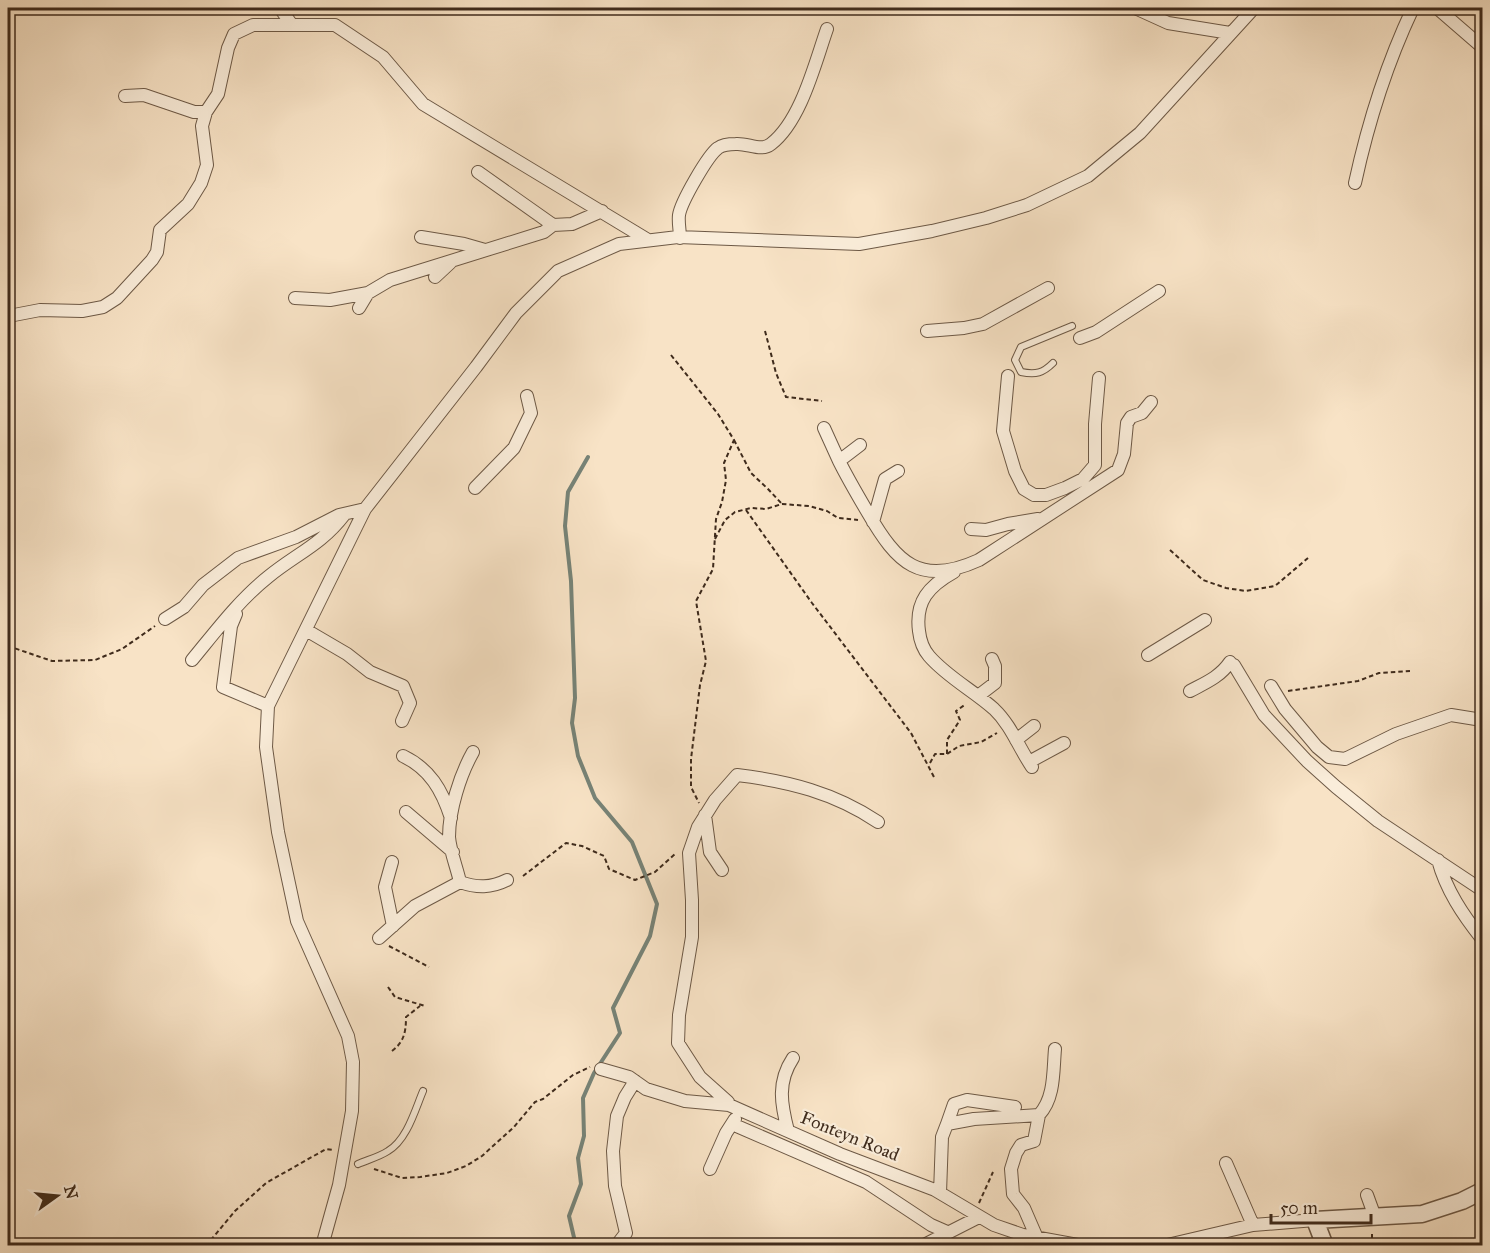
<svg xmlns="http://www.w3.org/2000/svg" width="1490" height="1253" viewBox="0 0 1490 1253" font-family="'IM FELL Great Primer',serif">
	<rect width="100%" height="100%" fill="#f8e3c6"/>
	<filter id="stains"><feTurbulence type="fractalNoise" baseFrequency=".00333" numOctaves="4"/><feColorMatrix values="0 0 0 0 .2 0 0 0 0 .09 0 0 0 0 .02 0 0 0 .5 -.17"/></filter>
	<radialGradient id="worn" r=".72"><stop offset=".6" stop-color="#630" stop-opacity="0"/><stop offset="1" stop-color="#630" stop-opacity=".3"/></radialGradient>
	<g fill="none" stroke-linecap="round" stroke-linejoin="round">
		<!-- stream -->
		<path stroke="#778377" stroke-width="4" d="M576 1246 569 1216 581 1184 578 1158 584 1136 583 1098 594 1073 620 1033 613 1008 650 936 657 904 632 842 595 798 578 756 572 723 575 698 571 581 565 526 568 492 588 457"/>
		<defs>
			<path id="service" d="M1053 363C1043 373 1036 375 1021 372L1015 360 1021 347 1072 326
				M358 1164C367 1160 379 1157 388 1151 407 1140 415 1110 423 1091"/>
			<path id="minor" d="M280 8 292 25
				M1135 8 1168 23 1230 33
				M1437 8 1482 47
				M125 96 144 95 194 112H206
				M478 172 553 225 572 224 602 211
				M1355 183C1368 123 1387 63 1413 8
				M421 237 464 244 485 250
				M680 238C680 230 678 222 679 215 681 202 708 155 718 148 722 145 731 144 736 144 748 143 761 152 771 144 801 121 815 63 827 29
				M435 277 450 263
				M295 298 330 300 368 293
				M359 308 368 293 390 280 544 232 553 225
				M14 315 40 310 82 311 103 307 117 298 152 260 157 252 160 230 188 204 201 183 207 165 202 126 206 112 218 94 228 48 234 34 253 25H335L383 57 423 104 648 240
				M927 331 964 328 983 324 1048 288
				M1080 338 1096 332 1159 291
				M1008 376 1003 431 1015 471 1024 489 1034 495H1046L1065 488 1083 479 1095 465V424L1099 378
				M824 428 839 461
				M860 445 839 461C848 479 858 496 868 513 897 563 920 587 979 560L1118 470 1124 454 1127 423 1131 417 1142 413 1151 402
				M475 488 514 448 531 413 527 396
				M873 522 885 479 898 471
				M971 529 986 530 1008 524 1038 519
				M954 572C929 586 915 601 919 631 920 640 923 649 929 656 947 677 974 691 994 709 1011 725 1019 748 1032 767
				M236 614 231 626 223 687 268 706
				M165 619 184 607 203 585 238 558 296 537 339 515 365 509
				M306 630 347 654 370 672 403 686 410 703 402 721
				M1148 655 1205 620
				M192 660C216 631 239 600 268 577 296 554 321 545 344 515
				M1234 665 1264 715 1307 761 1336 787 1378 821 1479 888
				M1271 686 1285 709 1317 747 1329 757 1345 759 1396 734 1451 715 1482 720
				M1190 691C1205 683 1220 677 1230 662
				M978 696 995 683V666L992 659
				M1016 740 1034 726
				M403 756C430 769 442 790 451 818
				M1029 762 1064 743
				M406 812 453 852
				M705 815 710 852 722 870
				M1438 860C1446 890 1463 915 1482 939
				M392 862 385 887 393 926
				M460 882C457 868 450 851 449 837 449 810 460 775 473 752
				M379 938 415 906 460 882C477 888 491 888 507 880
				M601 1069 629 1077 646 1089 685 1101 729 1105 840 1154 935 1190 994 1225 1023 1235 1083 1246
				M728 1102 700 1077 678 1043 679 1015 692 937V900L689 853 698 827 715 800 737 775C788 781 835 793 878 822
				M732 1124 866 1182 931 1225 947 1232
				M947 1124 954 1104 967 1100 1015 1107
				M788 1131C781 1104 777 1082 793 1058
				M1226 1163 1253 1225
				M710 1169 726 1133 735 1119
				M940 1193 942 1137 947 1124 974 1119 1039 1115C1055 1098 1053 1071 1055 1049
				M1367 1195 1375 1217
				M1037 1238 1024 1208 1013 1194 1011 1169 1016 1153 1021 1145 1034 1141 1039 1115
				M322 1246 339 1185 352 1111 353 1062 348 1036 297 921 278 832 266 747 268 706 365 509 476 367 516 313 558 271 619 244 678 237 859 244 932 231 986 218 1027 205 1088 176 1140 133 1254 8
				M616 1246 626 1233 615 1186 613 1151 617 1116 625 1097 635 1081
				M922 1246 979 1217
				M1163 1246 1253 1225 1315 1220"/>
			<path id="tertiary" d="M1325 1246 1315 1220 1422 1214 1462 1201 1482 1191"/>
		</defs>
		<!-- service casing -->
		<use href="#service" stroke="#6d5946" stroke-width="8"/>
		<!-- minor casing -->
		<use href="#minor" stroke="#6d5946" stroke-width="14"/>
		<!-- tertiary casing -->
		<use href="#tertiary" stroke="#6d5946" stroke-width="19"/>
		<!-- path -->
		<path stroke="#3f2b1c" stroke-width="2" stroke-dasharray="4.5 3" stroke-linecap="butt" d="M765 331 776 373 786 397 822 401
			M671 355 718 414 734 440 724 463 726 480 722 502 716 519 713 569 696 601 706 661 700 685 691 759V787L699 803
			M734 440 751 473 768 489 782 504
			M746 510 812 603 911 733 934 777
			M715 539 725 520 735 512 751 508 766 509 782 504 809 506 827 511 838 518 858 520
			M1170 550 1203 580 1226 588 1246 591 1275 586 1308 558
			M8 646 52 661 95 660 122 649 155 626
			M1288 691 1358 681 1379 673 1410 671
			M947 754V740L960 720 956 711 966 704
			M930 763 935 754H947L959 746 981 742 997 733
			M523 876 566 843 582 846 604 856 609 869 635 880 655 872 675 854
			M389 946 429 967
			M388 987 395 997 425 1006
			M392 1051C404 1042 406 1032 406 1017L420 1006
			M374 1169 402 1178 420 1177 447 1173 466 1166 482 1156 514 1127 535 1102 543 1099 573 1075 590 1067
			M979 1203 993 1172
			M206 1246 235 1211 266 1183 326 1149 333 1150
			M1372 1246V1232"/>
		<!-- service -->
		<use href="#service" stroke="#faedda" stroke-width="6"/>
		<!-- minor -->
		<use href="#minor" stroke="#faedda" stroke-width="12"/>
		<!-- tertiary -->
		<use href="#tertiary" stroke="#faedda" stroke-width="16"/>
	</g>
	<g text-anchor="middle" stroke-width="4.5" stroke-linejoin="round" paint-order="stroke">
		<!-- street labels -->
		<g font-size="18" fill="#3f2b1c" stroke="#faedda">
			<text transform="translate(850 1136) rotate(22)" y="6">Fonteyn Road</text>
		</g>
	</g>
	<!-- margin -->
	<rect width="1490" height="1253" fill="none" stroke="#f8e3c6" stroke-width="30"/>
	<rect x="9" y="9" width="1472" height="1235" fill="none" stroke="#3f2b1c" stroke-width="3"/>
	<rect x="15" y="15" width="1460" height="1223" fill="none" stroke="#3f2b1c" stroke-width="1.5"/>
	<!-- north arrow -->
	<g transform="translate(57 1196) rotate(75)" stroke="#faedda" stroke-width="4.5" paint-order="stroke">
	<path d="M0-4.5L10 22L0 15L-10 22Z" fill="#3f2b1c"/>
	<text y="-9" font-size="16" font-weight="bold" text-anchor="middle" fill="#3f2b1c">N</text>
	</g>
	<!-- scale -->
	<path d="M1271 1214v9h100v-9" fill="none" stroke="#3f2b1c" stroke-width="3"/>
	<text x="1280" y="1214" font-size="18" fill="#3f2b1c" stroke="#faedda" stroke-width="4.5" paint-order="stroke">50 m</text>
	<rect width="100%" height="100%" filter="url(#stains)"/>
	<rect width="100%" height="100%" fill="url(#worn)"/>
</svg>
